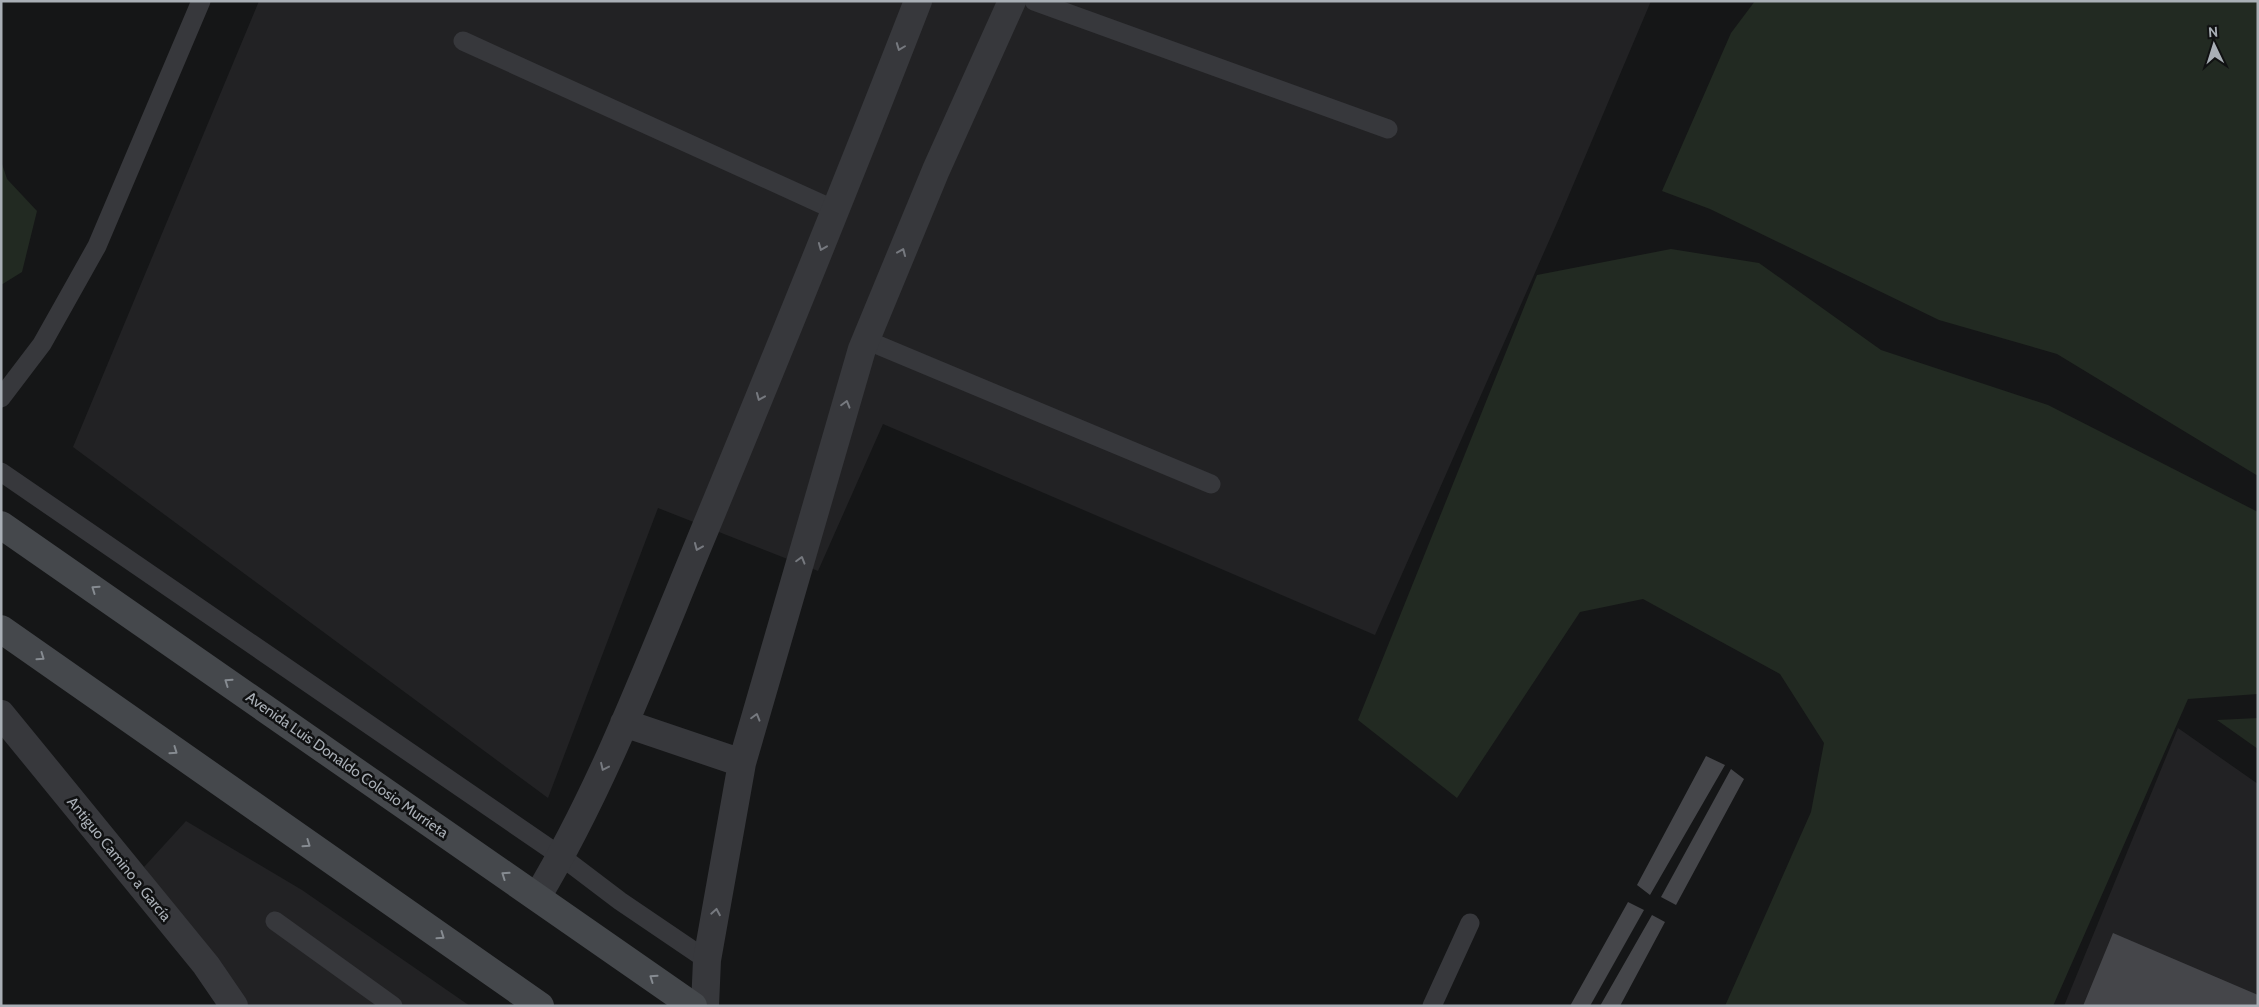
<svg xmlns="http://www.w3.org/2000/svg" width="2259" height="1007" viewBox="0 0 2259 1007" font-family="Cabin,sans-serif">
	<rect width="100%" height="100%" fill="#151617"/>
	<!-- built -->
	<path fill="#222224" d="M259 1H1651L1560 216 1375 635 883 424 818 571 658 508 548 798 73 447Z
		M2178 728 2258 784V1006H2064Z
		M186 821 302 890 470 1006H245L144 867Z"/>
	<!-- green -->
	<path fill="#222a22" d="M1755 1H2258V476L2057 354 1939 320 1710 209 1662 191 1731 33Z
		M1 161 7 179 37 211 22 272 1 285Z
		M1671 249 1759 263 1881 350 2048 405 2258 512V694L2188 699 2053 1006H1725L1811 812 1824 743 1780 674 1643 599 1580 612 1457 798 1358 720 1537 275Z
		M2258 718V749L2217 720Z"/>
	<!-- building -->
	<path fill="#45464a" d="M1706 756 1725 765 1650 895 1637 885Z
		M1731 769 1744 779 1676 905 1661 897Z
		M1628 902 1644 910 1590 1006H1570Z
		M1652 915 1665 922 1620 1006H1600Z
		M2113 933 2258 995V1006H2083Z"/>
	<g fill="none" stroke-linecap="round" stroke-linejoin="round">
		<!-- service -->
		<path stroke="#37383c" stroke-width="19" d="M1034 1 1388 129
			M463 41 837 211
			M866 340 1211 484
			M1 398 42 344 97 246 201 1
			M1 472 562 857 620 901 707 960
			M275 921 393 1006
			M1432 1006 1470 923"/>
		<!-- minor -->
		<path stroke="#37383c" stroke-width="28" d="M1 714 206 965 234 1006
			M624 723 742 763
			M537 897C603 787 649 664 698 546 773 365 847 184 918 1
			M705 1006 707 960 742 763 862 349 936 170 1012 1"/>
		<!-- secondary -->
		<path stroke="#45484c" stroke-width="28" d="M1 525 693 1006
			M1 629 540 1006"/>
	</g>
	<!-- one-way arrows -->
	<defs><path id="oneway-chevron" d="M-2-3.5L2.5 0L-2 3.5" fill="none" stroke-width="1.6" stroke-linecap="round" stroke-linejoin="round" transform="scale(1.25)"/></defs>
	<g stroke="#76797f">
		<use href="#oneway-chevron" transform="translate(900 47) rotate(111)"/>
		<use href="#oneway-chevron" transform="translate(822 247) rotate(112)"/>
		<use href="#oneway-chevron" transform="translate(902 252) rotate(-67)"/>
		<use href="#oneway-chevron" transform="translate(760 397) rotate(113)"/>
		<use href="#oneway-chevron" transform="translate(846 404) rotate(-74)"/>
		<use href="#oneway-chevron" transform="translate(698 547) rotate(113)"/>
		<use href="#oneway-chevron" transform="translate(801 560) rotate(-74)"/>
		<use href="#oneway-chevron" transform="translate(756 717) rotate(-74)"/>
		<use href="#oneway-chevron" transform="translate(604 767) rotate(115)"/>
		<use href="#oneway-chevron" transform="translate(716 912) rotate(-80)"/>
	</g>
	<g stroke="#868b91">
		<use href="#oneway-chevron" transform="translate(95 589) rotate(-145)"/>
		<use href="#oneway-chevron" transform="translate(41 657) rotate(35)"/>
		<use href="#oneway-chevron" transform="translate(228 682) rotate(-145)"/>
		<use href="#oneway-chevron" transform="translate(174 751) rotate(35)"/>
		<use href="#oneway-chevron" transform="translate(307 844) rotate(35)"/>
		<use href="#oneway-chevron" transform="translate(505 875) rotate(-145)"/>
		<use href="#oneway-chevron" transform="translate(441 936) rotate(35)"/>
		<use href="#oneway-chevron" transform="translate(653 978) rotate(-145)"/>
	</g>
	<g text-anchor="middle" stroke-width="5" stroke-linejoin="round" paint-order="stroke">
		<!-- street labels -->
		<g font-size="15" fill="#a9afb6" stroke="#101112">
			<text transform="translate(347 765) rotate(35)" y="5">Avenida Luis Donaldo Colosio Murrieta</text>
			<text transform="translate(119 859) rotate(51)" y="5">Antiguo Camino a García</text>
		</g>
	</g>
	<!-- border -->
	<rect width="2259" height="1007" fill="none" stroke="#a9afb6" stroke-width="5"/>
	<!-- north arrow -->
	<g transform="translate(2214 45) rotate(356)" stroke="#101112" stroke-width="4" paint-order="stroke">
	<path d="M0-4L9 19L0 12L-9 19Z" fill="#a9afb6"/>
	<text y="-8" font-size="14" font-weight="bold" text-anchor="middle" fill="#a9afb6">N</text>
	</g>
</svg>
